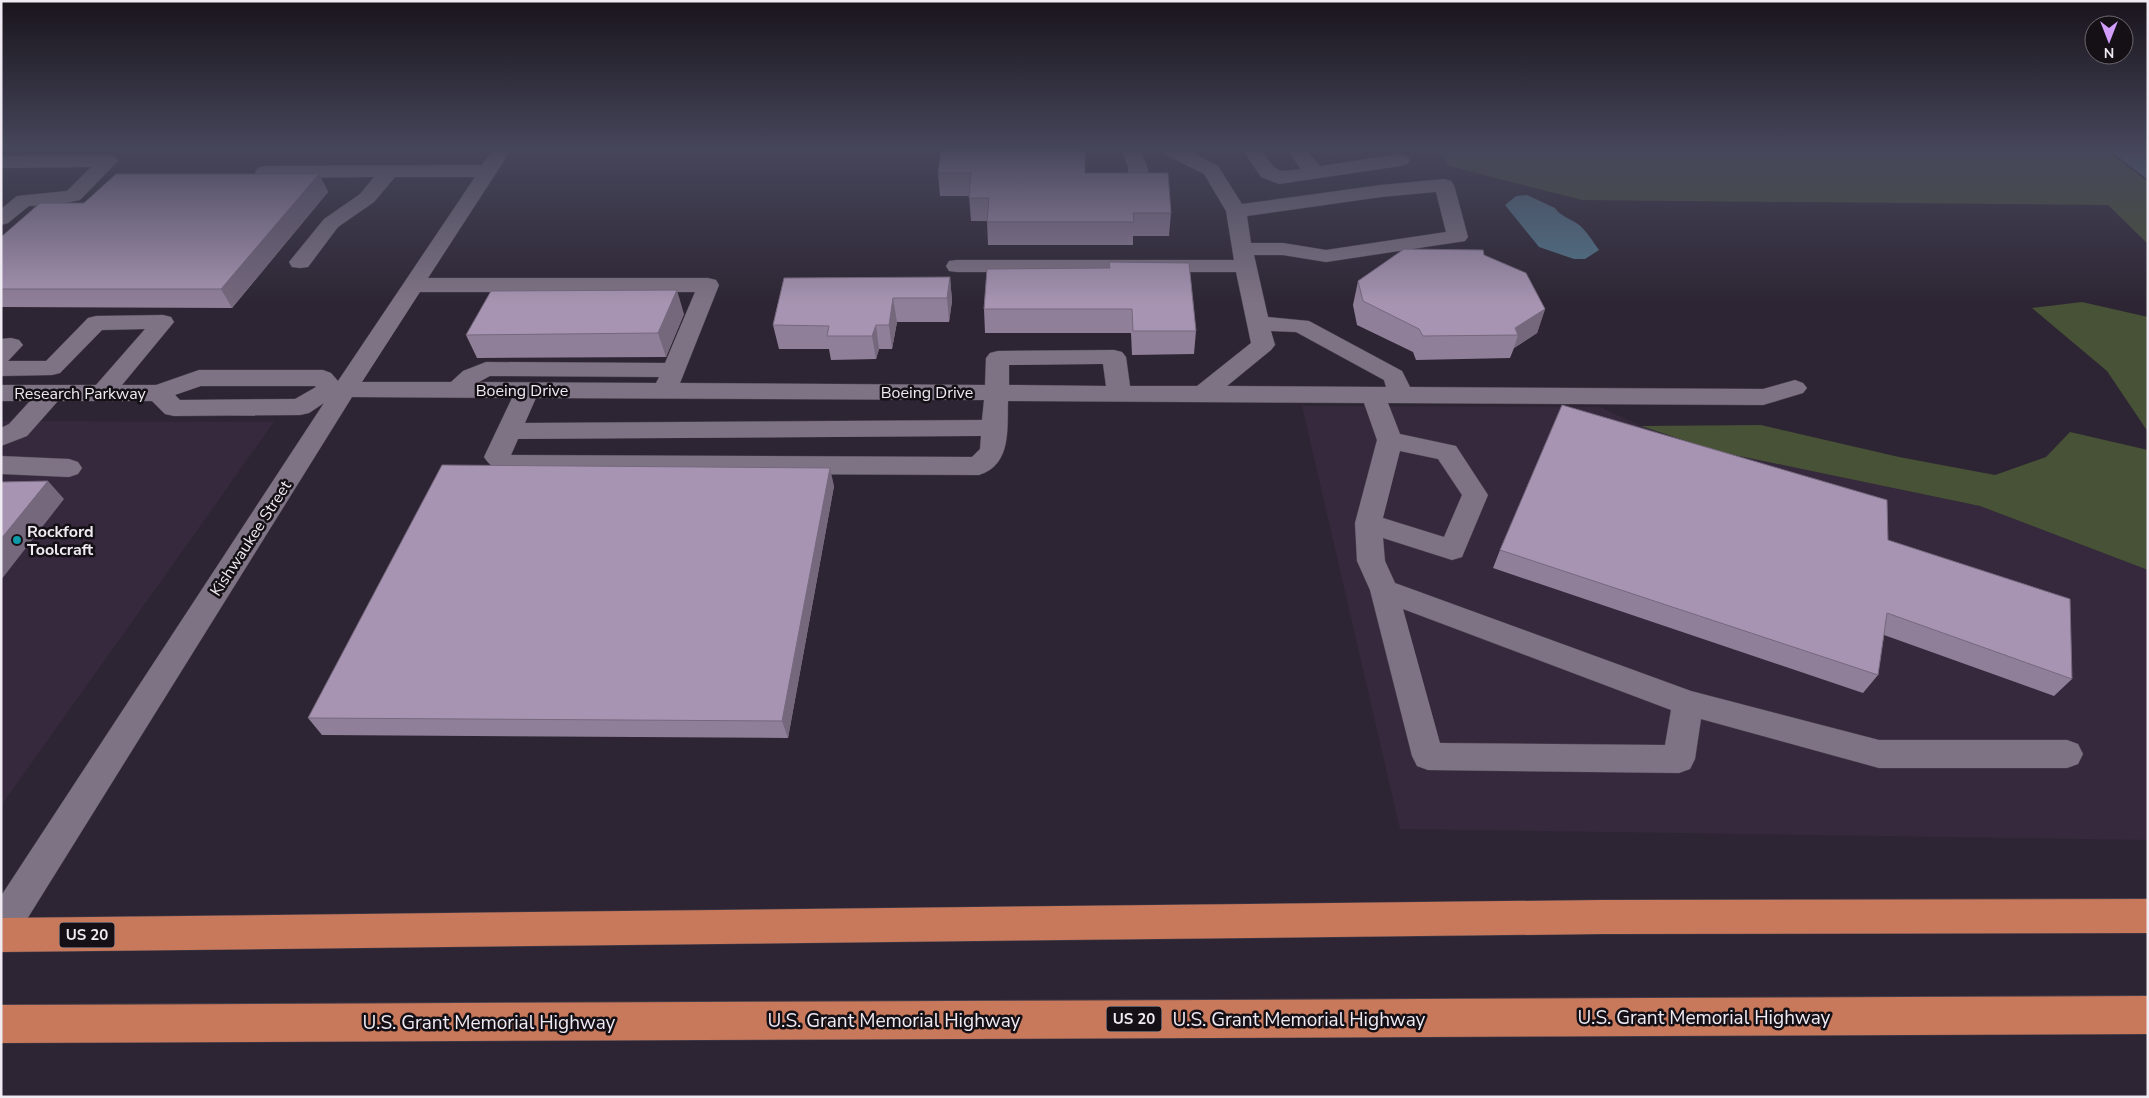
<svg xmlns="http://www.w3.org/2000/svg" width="2149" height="1098" viewBox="0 0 2149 1098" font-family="'Nunito Sans',sans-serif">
	<rect width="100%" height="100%" fill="#2d2533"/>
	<!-- built -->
	<path fill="#36293d" d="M1302 406 1600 407 1641 426 1720 452 1980 506 2148 570V840L1400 829Z
		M1 421 274 422 1 806Z"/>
	<!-- green -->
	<path fill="#475236" d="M1438 150H2107L2148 182V244L2108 205 1582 200 1449 166Z
		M2082 302 2148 317V432L2107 371 2032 308Z
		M1761 425 1899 457 1995 475 2046 457 2070 432 2148 450V570L1980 506 1720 452 1641 426Z"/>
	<!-- water -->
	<path fill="#54778a" d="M2109 150H2148V180L2146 178Z
		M1527 195 1555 208C1559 215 1572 220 1578 224 1586 230 1593 242 1599 250L1585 259H1574L1539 247 1505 205 1516 196Z"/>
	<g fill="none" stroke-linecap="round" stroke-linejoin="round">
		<defs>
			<path id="minor" d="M492 150H511L428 278H708L716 280 719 285 680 383 985 385 986 358 990 353 998 351 1114 350 1122 352 1126 357 1130 386H1197L1251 343 1236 272H957L949 271 946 266 949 261 957 260H1234L1226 211 1204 174 1164 154 1162 150H1187L1218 166 1242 204 1381 185 1444 179 1451 181 1454 185 1468 237 1465 241 1326 262 1283 255H1254L1268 317 1309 321 1402 371 1410 387 1763 389 1795 380 1803 383 1807 388 1803 393 1763 405 1388 403 1400 434 1456 446 1488 495 1462 557 1452 560 1383 538 1385 561 1395 583 1691 691 1879 740H2067L2078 744 2083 754 2078 764 2067 768H1879L1701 719 1695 759 1690 769 1679 773 1428 770 1417 766 1412 756 1370 590 1357 561 1355 523 1377 440 1364 403 1008 401C1007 428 1012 465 979 475L506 473C496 470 490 466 484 457L512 398 352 397 14 940 1 945V896L324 403 309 413 300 415 174 416 165 414 152 401H58L27 436 1 446V428L9 424 30 401H1V385H96L145 329 102 330 60 373 52 375 1 376V339L11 338 19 340 23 345 8 361H46L88 318 96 316 163 315 171 317 174 322 122 385H156L199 370H323L331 373 338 381 475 177H395L374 202 338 227 308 267 300 268 292 267 289 262 324 219 360 194 374 177 265 178 258 176 255 172 258 168 265 166 482 165ZM1436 192 1446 232 1326 250 1283 243H1251L1247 216 1381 197ZM420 292H695L665 363 486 362 463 371 451 382H362ZM1271 331 1296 332 1384 380 1386 387 1227 386 1271 350 1275 345ZM1103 364 1106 386 1009 385V365ZM490 376 659 377 656 383 479 382ZM201 386H315L316 387 295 399 180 400 175 395ZM536 398 984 400 982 420 525 423ZM981 436 980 449 972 457 511 455 518 439ZM1400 451 1438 459 1462 495 1444 537 1383 518ZM1403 609 1671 710 1665 745 1440 743Z
				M1121 150H1140C1145 162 1154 179 1146 190L1139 192 1132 190 1129 186 1128 167Z
				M1243 150H1262C1277 172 1275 173 1301 169L1287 150H1306L1320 166 1400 154 1407 156 1410 160 1407 164 1400 166 1279 184 1261 177Z
				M108 155 115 157 118 161 80 200 55 205 29 206 8 223 1 225V209L17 196 67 191 91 167 1 168V156Z
				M1 456 69 459 78 462 82 468 78 474 69 477 1 474Z"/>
			<path id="highway" d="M2148 899V933L1602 934 1 952V918L1602 900Z
				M2148 996V1034L1 1043V1005Z"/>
		</defs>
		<!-- minor casing -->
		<use href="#minor" stroke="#4a424e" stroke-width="1"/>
		<!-- highway casing -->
		<use href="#highway" stroke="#4a424e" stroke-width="1"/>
		<!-- minor -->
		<use href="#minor" fill="#7e7384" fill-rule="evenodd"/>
		<!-- highway -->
		<use href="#highway" fill="#c9795b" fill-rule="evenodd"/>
	</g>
	<!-- wall -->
	<path fill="#907f99" d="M1327 150H1359L1331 154Z
		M938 173H1085L1171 213 1169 236H1133V245H988L987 221H971L969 196H940Z
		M319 174 328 192 232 308 1 307V237L84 203Z
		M1484 255 1545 309 1537 333 1514 348 1510 358 1416 360 1413 352 1357 325 1353 305 1358 281Z
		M1109 262 1196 331 1194 354 1132 355 1131 333H985L984 309 1109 268Z
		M950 277 952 301 949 322H897L892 349H879L876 359 831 360 829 349H779L773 325Z
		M684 314 666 357 477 358 466 335Z
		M834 486 788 738 322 735 308 718Z
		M1888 540 2072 679 2054 696 1884 635 1878 675 1863 693 1493 568 1500 550Z"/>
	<!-- shaded-wall -->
	<path fill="#75687d" d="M1331 150H1359L1331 154Z
		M319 174 328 192 232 308 221 289Z
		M950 277 952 301 949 322 947 298Z
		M677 290 684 314 666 357 658 333Z
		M893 298 897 322 892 349 889 325Z
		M1545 309 1537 333 1514 348 1518 335 1515 328Z
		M876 325 879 349 876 359 872 336Z
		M830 468 834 486 788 738 782 721Z
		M48 481 64 499 1 580V539Z"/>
	<!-- building -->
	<path fill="#a794b2" stroke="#75687d" d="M941 150H1085V173H1168L1171 213H1133L1134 222H987L989 198H969L971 173H938Z
		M116 174H319L221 289H1V237L40 203H84Z
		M1404 249 1483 250 1484 255 1526 273 1545 309 1515 328 1518 335 1423 336 1419 329 1363 301 1358 281Z
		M1109 262 1189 263 1196 331H1133L1132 309H984L987 269 1110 268Z
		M950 277 947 298H893L889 325H876L872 336H827L829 326 773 325 784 278Z
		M677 290 658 333 466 335 491 291Z
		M1562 405 1887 500 1888 540 2070 599 2072 679 1887 613 1878 675 1500 550Z
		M442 465 830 468 782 721 308 718Z
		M48 481 1 539V482Z"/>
	<!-- sky -->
	<linearGradient id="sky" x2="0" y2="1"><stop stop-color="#19141c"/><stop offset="0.49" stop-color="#46465b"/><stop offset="1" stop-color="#46465b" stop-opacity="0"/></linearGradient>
	<rect width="2149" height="304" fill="url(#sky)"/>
	<!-- markers -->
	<circle fill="#0f9aa8" stroke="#141016" stroke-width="2" cx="17" cy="540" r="5"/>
	<g text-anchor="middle" stroke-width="5" stroke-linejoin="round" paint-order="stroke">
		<!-- shield labels -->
		<g fill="#141016" stroke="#aea9b1" stroke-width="1">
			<rect x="59.5" y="922.5" width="55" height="25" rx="4"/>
			<rect x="1106.5" y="1006.5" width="55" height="25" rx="4"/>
		</g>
		<g font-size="15" font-weight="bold" fill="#f0eaf3">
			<text x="87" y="940">US 20</text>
			<text x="1134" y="1024">US 20</text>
		</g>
		<!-- street labels -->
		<g font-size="16" fill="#f0eaf3" stroke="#141016">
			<text x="522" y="396">Boeing Drive</text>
			<text x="927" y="398">Boeing Drive</text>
			<text x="80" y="399">Research Parkway</text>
			<text transform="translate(250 538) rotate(-57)" y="6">Kishwaukee Street</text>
		</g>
		<!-- poi labels -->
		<g font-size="16" font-weight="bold" fill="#f0eaf3" stroke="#141016" text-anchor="start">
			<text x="27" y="537">Rockford<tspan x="27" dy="18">Toolcraft</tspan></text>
		</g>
		<!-- near-street labels -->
		<g font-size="19" fill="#f0eaf3" stroke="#141016">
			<text x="1704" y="1024">U.S. Grant Memorial Highway</text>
			<text x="1299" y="1026">U.S. Grant Memorial Highway</text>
			<text x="894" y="1027">U.S. Grant Memorial Highway</text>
			<text x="489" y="1029">U.S. Grant Memorial Highway</text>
		</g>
	</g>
	<!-- border -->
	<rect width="2149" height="1098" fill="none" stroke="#f0eaf3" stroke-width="5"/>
	<!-- north arrow -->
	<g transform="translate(2109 40) rotate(180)"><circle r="24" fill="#141016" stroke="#6c676e"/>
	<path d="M0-4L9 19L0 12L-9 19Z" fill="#d29dfd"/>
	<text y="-8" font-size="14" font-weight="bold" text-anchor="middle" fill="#f0eaf3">N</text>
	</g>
</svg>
